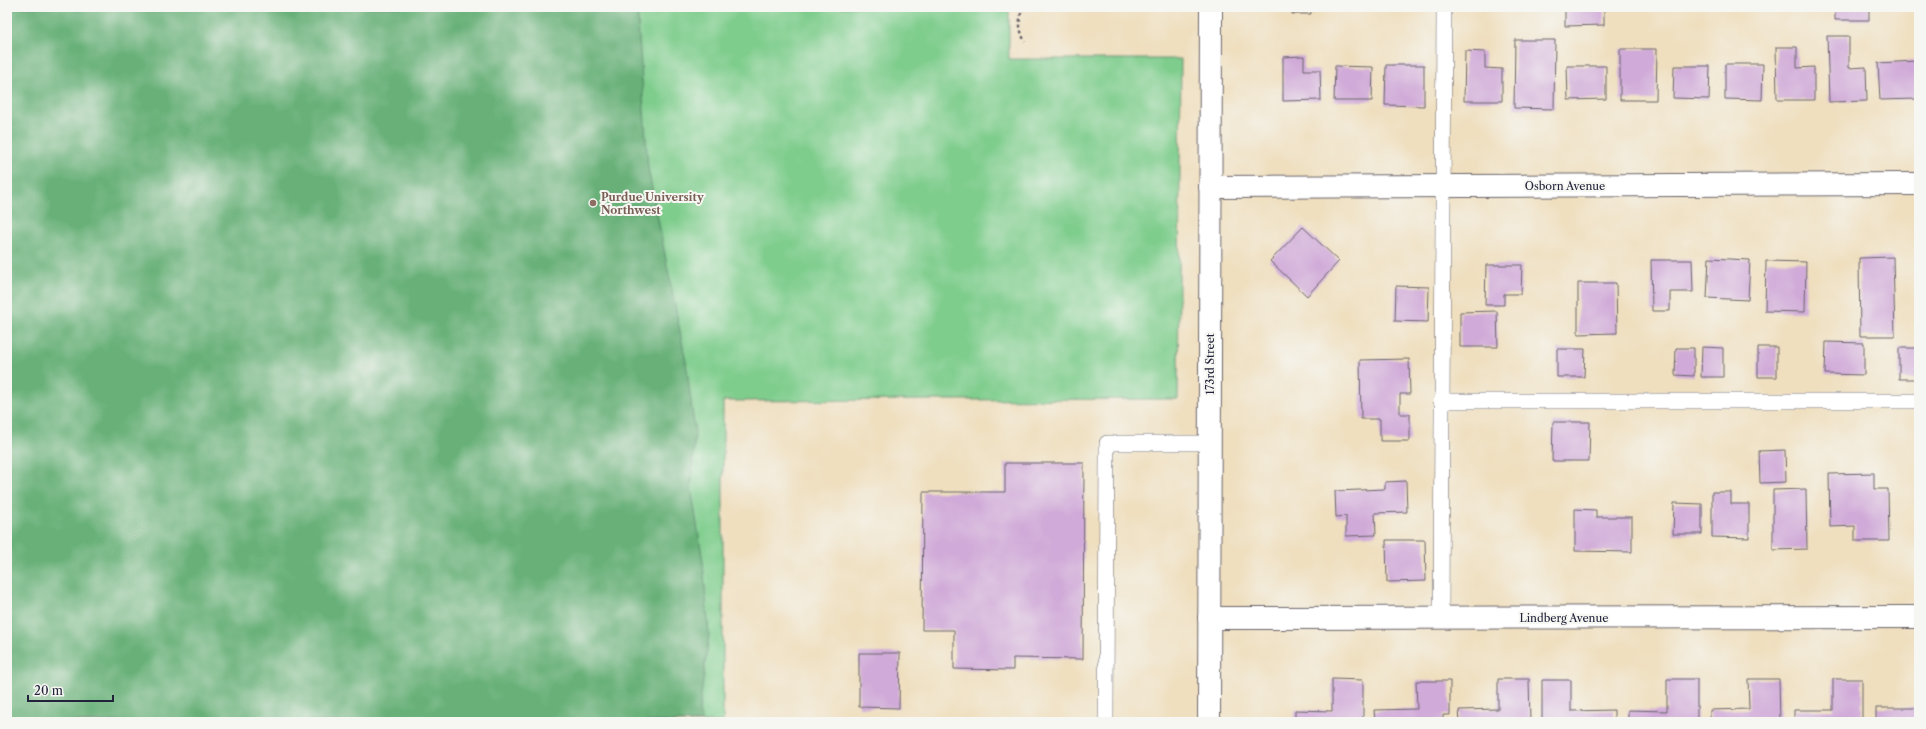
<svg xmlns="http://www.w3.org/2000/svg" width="1926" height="729" viewBox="0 0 1926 729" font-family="'Libre Caslon Text',serif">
	<rect width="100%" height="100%" fill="#f6f6f2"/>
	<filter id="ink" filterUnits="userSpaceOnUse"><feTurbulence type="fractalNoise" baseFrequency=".025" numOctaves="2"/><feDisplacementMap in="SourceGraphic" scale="8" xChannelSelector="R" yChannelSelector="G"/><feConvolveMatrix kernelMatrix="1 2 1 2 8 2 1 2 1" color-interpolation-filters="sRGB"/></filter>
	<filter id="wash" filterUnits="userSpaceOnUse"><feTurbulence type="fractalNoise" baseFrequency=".012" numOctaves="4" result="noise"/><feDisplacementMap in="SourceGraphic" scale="16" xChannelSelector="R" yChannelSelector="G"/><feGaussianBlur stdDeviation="0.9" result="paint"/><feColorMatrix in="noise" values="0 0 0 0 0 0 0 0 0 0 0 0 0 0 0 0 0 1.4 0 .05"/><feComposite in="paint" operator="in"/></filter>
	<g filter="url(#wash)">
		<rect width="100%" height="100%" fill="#efdfbf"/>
		<!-- green -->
		<path fill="#7fcd8d" stroke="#507864" d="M7 7H1009V59H1181L1178 399 723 401V722H7Z"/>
		<!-- forest -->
		<path fill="#67b078" stroke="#44695a" d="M7 7H637L648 168 686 362 695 433 691 487 703 562 709 635 699 712 702 722H7Z"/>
		<g id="blocks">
			<!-- building -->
			<path fill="#d0aad8" d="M1292 7H1310L1311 14H1292Z
				M1565 7H1604V25L1565 26Z
				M1835 7H1869V20H1835Z
				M1827 36H1849V68L1866 67 1867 101 1829 102Z
				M1515 40H1555L1554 109 1514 108Z
				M1776 47H1797V68L1814 67V100H1777Z
				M1620 49H1657L1656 100H1620Z
				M1465 51 1485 52V68L1502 69V101H1464Z
				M1304 56V70H1320L1321 100 1283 101V57Z
				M1916 61 1917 99 1880 100 1878 63Z
				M1725 64H1763L1762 100 1725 99Z
				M1386 65H1424V106L1385 105Z
				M1335 66 1373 67 1372 101H1334Z
				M1567 66H1606V99L1568 100Z
				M1674 66H1710L1709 99 1673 98Z
				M1303 227 1339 261 1307 296 1270 261Z
				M1893 257 1895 336H1860L1859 258Z
				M1709 258 1750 260 1748 300 1707 298Z
				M1651 260H1692L1693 292H1670V311H1652Z
				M1766 261 1806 262 1805 312 1765 311Z
				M1486 265H1522L1521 294H1504V305H1485Z
				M1578 283H1616L1617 333 1578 334Z
				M1396 286 1429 287 1428 322 1395 321Z
				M1497 311 1498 347H1460V312Z
				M1826 342 1864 343V375L1825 374Z
				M1702 347 1723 348V377H1701Z
				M1758 347H1777V377H1758Z
				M1676 348H1694V376L1675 375Z
				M1899 348H1919V379H1899Z
				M1557 349H1585L1584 377H1557Z
				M1409 359 1410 394H1400V414H1410V441H1380V419H1361L1360 360Z
				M1553 422H1590L1589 461H1552Z
				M1785 450 1786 482 1760 483 1759 451Z
				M1005 463H1084L1083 659 1013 658V670L954 669V630H922L923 492H1005Z
				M1874 473V489H1888L1889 541H1855V526L1830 527 1829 474Z
				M1406 481 1407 512 1375 513 1376 535 1346 536V516L1336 517 1335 491 1385 489V482Z
				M1806 489 1807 549 1773 550V490Z
				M1712 492H1731V504H1749V538L1712 537Z
				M1674 503 1702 504V534H1673Z
				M1575 509 1596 510V517H1632V552L1575 551Z
				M1386 540H1425L1426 581 1387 582Z
				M859 653H900L899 708 859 707Z
				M1332 679 1363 680V722H1295V710L1332 711Z
				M1498 679H1529L1530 722H1460L1459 710 1498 709Z
				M1667 679H1697V722H1628V710L1667 711Z
				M1748 679H1779L1780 722H1710V710L1749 709Z
				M1833 679H1862V722H1794V710H1833Z
				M1542 680H1571V711L1614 710V722H1542Z
				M1416 681H1450V715H1443V722H1375L1374 710 1417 709Z
				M1876 708H1919V722H1876Z"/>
		</g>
	</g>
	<g filter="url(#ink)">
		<use href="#blocks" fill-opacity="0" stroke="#6a6469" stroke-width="1"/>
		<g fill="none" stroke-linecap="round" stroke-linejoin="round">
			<defs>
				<path id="service" d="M1441 401H1919
					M1441 618 1444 7
					M1106 722 1107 443H1209"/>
				<path id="minor" d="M1210 187 1919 184
					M1209 618 1919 617"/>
				<path id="tertiary" d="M1209 722 1211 7"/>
			</defs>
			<!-- service casing -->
			<use href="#service" stroke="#6a6469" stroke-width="16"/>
			<!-- minor casing -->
			<use href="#minor" stroke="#6a6469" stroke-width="24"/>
			<!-- tertiary casing -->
			<use href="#tertiary" stroke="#6a6469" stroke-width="24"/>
			<!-- path -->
			<path stroke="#6a6469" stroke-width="2.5" stroke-dasharray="3 3" stroke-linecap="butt" d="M1023 7C1018 21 1019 29 1025 42"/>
			<!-- service -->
			<use href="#service" stroke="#fff" stroke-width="15"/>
			<!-- minor -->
			<use href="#minor" stroke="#fff" stroke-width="22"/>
			<!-- tertiary -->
			<use href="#tertiary" stroke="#fff" stroke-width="22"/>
		</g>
	</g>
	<!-- markers -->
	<circle fill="#8d6e63" stroke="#f6f6f2" stroke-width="1.5" cx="593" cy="203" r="4"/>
	<g text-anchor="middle" stroke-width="4" stroke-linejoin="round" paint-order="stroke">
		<!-- street labels -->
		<g font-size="11" fill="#22223b" stroke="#f6f6f2">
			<text x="1565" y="190">Osborn Avenue</text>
			<text transform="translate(1210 364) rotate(-90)" y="4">173rd Street</text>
			<text x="1564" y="622">Lindberg Avenue</text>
		</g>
		<!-- education labels -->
		<g font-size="11" font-weight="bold" fill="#785e54" stroke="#f6f6f2" text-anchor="start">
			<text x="601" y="201">Purdue University<tspan x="601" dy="13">Northwest</tspan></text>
		</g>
	</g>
	<!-- margin -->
	<rect width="1926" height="729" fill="none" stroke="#f6f6f2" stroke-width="24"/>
	<!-- scale -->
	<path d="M28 695v6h85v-6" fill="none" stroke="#22223b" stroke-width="2"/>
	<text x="34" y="695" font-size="12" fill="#22223b" stroke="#f6f6f2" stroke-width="3" paint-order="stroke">20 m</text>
</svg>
